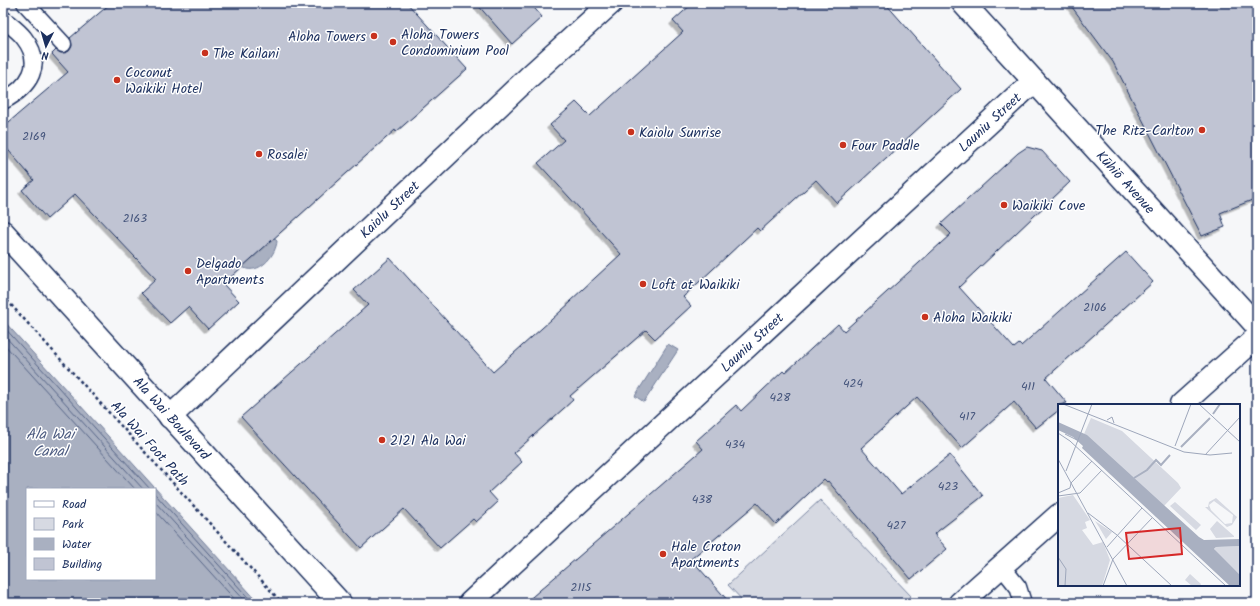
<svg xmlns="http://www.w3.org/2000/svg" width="1260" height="606" viewBox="0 0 1260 606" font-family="Kalam,sans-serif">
	<defs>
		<filter id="shadow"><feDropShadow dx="-3.5" dy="3.5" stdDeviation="0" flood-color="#0004"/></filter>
	</defs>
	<rect width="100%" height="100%" fill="#f6f7f9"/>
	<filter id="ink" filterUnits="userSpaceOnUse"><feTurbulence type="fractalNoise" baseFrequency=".025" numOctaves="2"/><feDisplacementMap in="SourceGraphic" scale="8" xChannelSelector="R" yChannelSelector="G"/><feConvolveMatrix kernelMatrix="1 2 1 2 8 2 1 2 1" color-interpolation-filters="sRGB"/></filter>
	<g filter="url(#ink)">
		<!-- green -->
		<path fill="#d6d9e2" stroke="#7884a0" d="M820 500 911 596 903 603H745L728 585Z"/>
		<!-- water -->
		<path fill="#a9b0c1" stroke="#707c99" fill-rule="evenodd" d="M264 229 277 241C276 254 262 272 247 269 243 268 239 265 235 263Z
			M3 320 259 603H3ZM27 489H155V579H27Z
			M668 344 678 350 644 402 635 396Z"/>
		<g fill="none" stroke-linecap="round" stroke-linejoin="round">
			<!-- shore -->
			<path stroke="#546386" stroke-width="1" d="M3 326 150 489
				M3 334 143 489
				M3 343 135 489
				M155 494 253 603
				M155 502 247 603
				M155 511 238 603"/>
		</g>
		<!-- building -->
		<path fill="#c0c4d3" stroke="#1b2f5e" filter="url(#shadow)" d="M111 3H407L467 69 396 132 395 130 223 284 239 301 208 329 188 307 170 323 141 293 156 279 75 194 47 219 22 190 34 180 3 144V127L68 72 52 54 56 50 61 53 69 51 72 46 70 38Z
			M476 3H530L542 17 512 44Z
			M693 3H885L961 89 837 203 816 180 760 231 757 228 683 297 691 306 655 339 646 330 570 396 573 400 514 453 522 462 489 492 498 502 476 522 473 519 440 548 404 509 361 548 241 417 368 305 354 290 390 258 493 372 571 302 570 301 621 254 538 163 564 140 550 125 576 102 590 116 683 32 673 21Z
			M1069 3H1257V198L1220 213 1225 227 1202 236 1113 62Z
			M1027 147 1042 151 1070 182 959 287 1014 348 1019 344 1021 346 1126 252 1153 282 1046 378 1067 403 1059 405V410L1036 428 1014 402 962 448 917 397 861 448 901 494 950 455 983 496 934 534 947 549 911 579 828 481 827 482 824 479 776 524 757 503 691 559 730 603H525L703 449 696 441 736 405 741 411 783 371 785 373 838 324 844 331 951 234 941 224 1018 153Z"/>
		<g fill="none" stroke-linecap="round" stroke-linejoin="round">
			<defs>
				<path id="lane" d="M25 3 63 44
					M3 19C10 25 19 31 24 38 45 65 29 87 3 101
					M1002 567 1018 587 1023 603"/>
				<g id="street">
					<path id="s1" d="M170 417 529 77 611 3"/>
					<path id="s2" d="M470 603 1034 81"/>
				</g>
				<g id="secondary">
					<path id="s3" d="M963 3 1257 326"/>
					<path id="s4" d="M3 232 340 603"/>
					<path d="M1181 405 1257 337"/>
					<path d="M960 603 1059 515"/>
				</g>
			</defs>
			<!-- lane casing -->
			<use href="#lane" stroke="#1b2f5e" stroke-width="19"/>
			<!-- street casing -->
			<use href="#street" stroke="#1b2f5e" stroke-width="25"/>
			<!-- secondary casing -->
			<use href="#secondary" stroke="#1b2f5e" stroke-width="25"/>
			<!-- path -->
			<path stroke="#1b2f5e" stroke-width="2.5" stroke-dasharray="3 3" stroke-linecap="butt" d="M3 296 282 603"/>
			<!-- lane -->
			<use href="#lane" stroke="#fff" stroke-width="16"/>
			<!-- street -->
			<use href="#street" stroke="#fff" stroke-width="22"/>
			<!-- secondary -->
			<use href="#secondary" stroke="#fff" stroke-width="22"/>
		</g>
	</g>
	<!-- markers -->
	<g fill="#c8321e" stroke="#fff" stroke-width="1.5">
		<circle cx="374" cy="36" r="4"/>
		<circle cx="393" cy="42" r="4"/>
		<circle cx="205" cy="53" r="4"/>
		<circle cx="117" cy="80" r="4"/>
		<circle cx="1202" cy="130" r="4"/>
		<circle cx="631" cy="132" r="4"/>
		<circle cx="843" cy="145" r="4"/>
		<circle cx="259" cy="154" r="4"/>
		<circle cx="1004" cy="205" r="4"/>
		<circle cx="188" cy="271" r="4"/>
		<circle cx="643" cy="284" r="4"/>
		<circle cx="925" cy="317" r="4"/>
		<circle cx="382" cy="440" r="4"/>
		<circle cx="663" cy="554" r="4"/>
	</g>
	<g text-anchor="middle" stroke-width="3" stroke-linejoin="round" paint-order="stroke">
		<!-- number labels -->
		<g font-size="12" fill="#44547b">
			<text x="34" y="140">2169</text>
			<text x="135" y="222">2163</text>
			<text x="1095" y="311">2106</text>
			<text x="853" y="387">424</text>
			<text x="1028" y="390">411</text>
			<text x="780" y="401">428</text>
			<text x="967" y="420">417</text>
			<text x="735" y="448">434</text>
			<text x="948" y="490">423</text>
			<text x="702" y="503">438</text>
			<text x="896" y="529">427</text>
			<text x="581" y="591">2115</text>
		</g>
		<!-- poi labels -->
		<g font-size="14" fill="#1b2f5e" stroke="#fff" text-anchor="start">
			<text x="401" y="39">Aloha Towers<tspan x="401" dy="16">Condominium Pool</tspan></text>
			<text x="366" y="41" text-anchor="end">Aloha Towers</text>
			<text x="213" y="58">The Kailani</text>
			<text x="125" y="77">Coconut<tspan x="125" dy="16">Waikiki Hotel</tspan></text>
			<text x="1194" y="135" text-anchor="end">The Ritz-Carlton</text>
			<text x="639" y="137">Kaiolu Sunrise</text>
			<text x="851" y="150">Four Paddle</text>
			<text x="267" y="159">Rosalei</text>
			<text x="1012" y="210">Waikiki Cove</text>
			<text x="196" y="268">Delgado<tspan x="196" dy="16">Apartments</tspan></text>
			<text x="651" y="289">Loft at Waikiki</text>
			<text x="933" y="322">Aloha Waikiki</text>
			<text x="390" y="445">2121 Ala Wai</text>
			<text x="671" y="551">Hale Croton<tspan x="671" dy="16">Apartments</tspan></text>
		</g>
		<!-- street labels -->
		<g font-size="14" fill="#1b2f5e" stroke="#fff">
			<text dy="5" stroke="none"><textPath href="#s2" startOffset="708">Launiu Street</textPath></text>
			<text dy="5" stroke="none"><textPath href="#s3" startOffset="242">Kūhiō Avenue</textPath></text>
			<text dy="5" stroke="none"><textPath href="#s1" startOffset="302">Kaiolu Street</textPath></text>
			<text dy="5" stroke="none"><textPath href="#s2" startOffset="384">Launiu Street</textPath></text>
			<text dy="5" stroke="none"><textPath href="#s4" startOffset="251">Ala Wai Boulevard</textPath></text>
			<text transform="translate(150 443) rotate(48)" y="5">Ala Wai Foot Path</text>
		</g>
		<!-- water labels -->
		<g font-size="15" font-style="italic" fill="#4d5c81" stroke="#fff">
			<text x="50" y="439">Ala Wai<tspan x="50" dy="17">Canal</tspan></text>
		</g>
	</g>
	<!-- overview -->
	<g transform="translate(1058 404)">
		<rect width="182" height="182" fill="#f6f7f9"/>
		<path d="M33 14 64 27 120 79 123 84 106 102 26 30ZM15 91 32 116 27 118 29 124 24 126 35 141 45 138 52 156 44 182H0V94ZM158 94 179 113 174 121 169 123 147 103H150L151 98ZM156 97 175 111 174 119 167 120 153 106 151 101ZM117 98 143 121 138 126 112 102ZM37 117 54 128 48 135 41 123ZM159 117 176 132V133L158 134 152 125ZM182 142V171L156 146 158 143ZM132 170 143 180 142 182H134L127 176Z" fill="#d6d9e2" fill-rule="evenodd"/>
		<path d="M0 18 29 31 141 133 146 136 182 135V142L158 143 156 145 182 171V182H172L24 44 25 42 15 33 0 26Z" fill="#a9b0c1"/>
		<path fill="none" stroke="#a9b0c1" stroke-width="2" d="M155 10 162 0M123 43 152 14M76 74 89 66 98 56 103 61 112 51"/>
		<path fill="none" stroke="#9ea7bb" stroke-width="1" d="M5 0 126 48 152 51 174 49M141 0 182 38M49 16 54 13 56 19M0 29 12 37 168 182M7 30 19 36M117 42 133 0M147 51 182 13M0 55 69 182M8 67 34 0M0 89 12 84 13 79 34 57M0 92 22 89 44 66M30 109 59 131 114 182M49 143 84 104M0 153 8 165 7 182M45 182 55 155 94 114"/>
		<path fill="#d62828" fill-opacity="0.15" stroke="#d62828" stroke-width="2" d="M122 124 124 150 71 155 68 129Z"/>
		<rect width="182" height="182" fill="none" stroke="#1b2f5e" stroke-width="2"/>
	</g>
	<!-- margin -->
	<rect width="1260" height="606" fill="none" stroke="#fff" stroke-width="16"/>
	<rect x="8" y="8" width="1244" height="590" fill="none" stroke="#1b2f5e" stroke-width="1.5" filter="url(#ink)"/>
	<!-- legend -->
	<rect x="26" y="488" width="130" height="92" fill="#ffffff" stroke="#a4acbf"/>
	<rect x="34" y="501" width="20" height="6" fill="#ffffff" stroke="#a4acbf"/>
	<text x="62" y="508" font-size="12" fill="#1b2f5e">Road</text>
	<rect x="34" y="518" width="20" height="12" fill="#d6d9e2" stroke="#a4acbf"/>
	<text x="62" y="528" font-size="12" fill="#1b2f5e">Park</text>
	<rect x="34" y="538" width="20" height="12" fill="#a9b0c1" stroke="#a4acbf"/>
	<text x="62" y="548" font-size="12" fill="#1b2f5e">Water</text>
	<rect x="34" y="558" width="20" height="12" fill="#c0c4d3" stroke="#a4acbf"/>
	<text x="62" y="568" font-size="12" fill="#1b2f5e">Building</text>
	<!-- north arrow -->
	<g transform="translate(46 46) rotate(185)" stroke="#ffffff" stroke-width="3" paint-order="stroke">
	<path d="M0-3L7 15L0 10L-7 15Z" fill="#1b2f5e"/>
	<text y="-6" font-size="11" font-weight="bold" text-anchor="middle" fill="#1b2f5e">N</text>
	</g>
</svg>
